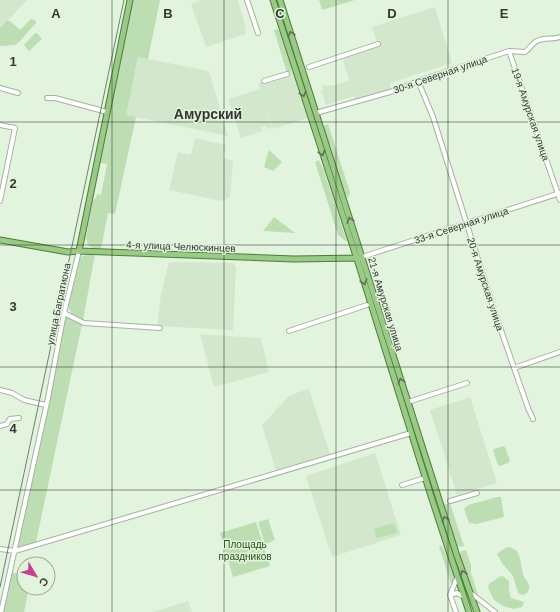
<svg xmlns="http://www.w3.org/2000/svg" width="560" height="612" viewBox="0 0 560 612" font-family="Helvetica,sans-serif">
	<rect width="100%" height="100%" fill="#e3f4de"/>
	<!-- built -->
	<path fill="#d2e7cc" d="M0 0H27L0 29Z
		M200 0H238L246 28 244 29 246 34 206 47 191 4Z
		M435 7 452 63 390 83 391 90 355 100 354 96 326 105 321 90H323L322 86 333 85 334 86 349 80 342 57 378 46 372 27Z
		M138 57 209 71 228 136 126 115Z
		M294 71 308 118 273 129 258 83Z
		M260 89 272 128 268 129 266 126 261 127 263 131 241 138 228 99Z
		M195 138 226 145 223 158 233 161 230 197 222 201 169 190 178 152 191 155Z
		M169 262 232 263 236 267 233 330 157 326 161 294Z
		M200 334 261 338 269 372 214 387Z
		M309 389 330 454 276 471 262 425 290 395Z
		M470 397 497 483 457 495 430 410Z
		M375 453 401 535 332 557 306 476Z
		M188 601 192 612H152Z"/>
	<!-- green -->
	<path fill="#bdddb3" d="M133 0H160L148 59 138 57 126 115 136 117 115 214 108 213 101 249C92 248 87 247 86 238L93 200 96 198 97 194 101 195 107 164 100 163Z
		M319 0H355L322 10Z
		M31 19 35 20 36 23 20 41 15 45 0 46V28L7 21H10L20 30Z
		M277 29 280 31 292 68 291 72 287 73 274 30Z
		M35 33H37L42 39 29 51 24 45Z
		M328 124 350 192 348 198 343 190 333 156 331 146 329 144 323 126Z
		M269 150 282 162 273 171 264 167Z
		M319 160 324 171 347 242 338 235 315 162Z
		M274 217 295 233 263 231Z
		M95 254 83 320 72 314 68 307 80 258 85 255Z
		M66 317H68L82 324 35 547 18 549 17 546Z
		M503 446 505 447 510 461 508 463 500 466 498 465 493 450 494 449Z
		M497 497H501L504 517 476 524 469 523 464 509 468 505Z
		M450 503 464 546 460 547 457 545 444 507 445 504Z
		M268 519 275 540 265 544 258 522Z
		M256 522 270 566 233 577 220 533Z
		M393 523 397 531 396 533 378 538 376 537 374 529Z
		M441 545C448 557 457 572 452 587L439 546Z
		M510 547 517 551C521 559 521 565 523 574 524 578 528 581 529 585 530 589 528 592 526 594L522 595 518 593 513 576 502 563 497 554 505 548Z
		M466 550 471 565V573L479 598 473 590 460 555 461 551Z
		M11 572 24 575V588H29L24 612H3Z
		M503 576 509 581V589L511 598 524 602 522 607 514 609 503 606 494 600 488 588 489 584 499 577Z"/>
	<g fill="none" stroke-linecap="round" stroke-linejoin="round">
		<defs>
			<path id="minor" d="M247 0 258 33
				M509 51 560 200
				M309 67 378 44
				M264 81 287 74
				M418 81 433 117 494 310 528 408 533 419
				M0 88 18 93
				M47 98H55L107 112
				M316 113 397 90 418 81 509 51 525 52C530 49 532 43 537 41 545 37 552 40 560 37
				M0 125 15 128 0 201
				M362 257 560 193
				M64 313 84 323 160 328
				M289 331 367 305
				M514 368 560 352
				M0 390 12 393 24 400 46 405
				M408 402 467 383
				M0 426 7 424 10 419 19 418
				M402 485 425 478
				M450 501 477 493
				M0 549 15 551 411 433
				M472 594 495 612
				M450 595 457 593 464 597
				M1 612 48 398 64 313 79 251
				M456 612 450 595 457 578"/>
			<path id="major" d="M273 0 357 259 431 496 469 612
				M280 0 457 556 477 612
				M0 240 68 252 79 251 294 259 360 258
				M79 251 130 0"/>
		</defs>
		<!-- minor casing -->
		<use href="#minor" stroke="#a4b39f" stroke-width="6"/>
		<!-- major casing -->
		<use href="#major" stroke="#497f36" stroke-width="7"/>
		<!-- minor -->
		<use href="#minor" stroke="#fff" stroke-width="4"/>
		<!-- major -->
		<use href="#major" stroke="#9ac988" stroke-width="5"/>
		<!-- tram -->
		<path stroke="#747e71" stroke-width="1" d="M0 587 124 0"/>
	</g>
	<!-- one-way arrows -->
	<defs><path id="oneway-chevron" d="M-2-3.5L2.5 0L-2 3.5" fill="none" stroke-width="1.6" stroke-linecap="round" stroke-linejoin="round"/></defs>
	<g stroke="#5c7253">
		<use href="#oneway-chevron" transform="translate(291 34) rotate(-108)"/>
		<use href="#oneway-chevron" transform="translate(303 94) rotate(73)"/>
		<use href="#oneway-chevron" transform="translate(322 153) rotate(72)"/>
		<use href="#oneway-chevron" transform="translate(350 220) rotate(-108)"/>
		<use href="#oneway-chevron" transform="translate(364 282) rotate(73)"/>
		<use href="#oneway-chevron" transform="translate(401 381) rotate(-108)"/>
		<use href="#oneway-chevron" transform="translate(445 519) rotate(-108)"/>
		<use href="#oneway-chevron" transform="translate(463 573) rotate(-109)"/>
	</g>
	<!-- grid -->
	<path fill="none" stroke="#323830" stroke-width="1" stroke-opacity="0.55" d="M112 0V612M224 0V612M336 0V612M448 0V612M0 122H560M0 245H560M0 367H560M0 490H560"/>
	<g text-anchor="middle" stroke-width="3" stroke-linejoin="round" paint-order="stroke">
		<!-- street labels -->
		<g font-size="10" fill="#323830" stroke="#e3f4de">
			<text transform="translate(440 74) rotate(-19)" y="4">30-я Северная улица</text>
			<text transform="translate(531 114) rotate(71)" y="4">19-я Амурская улица</text>
			<text transform="translate(461 225) rotate(-18)" y="4">33-я Северная улица</text>
			<text transform="translate(181 246) rotate(2)" y="4">4-я улица Челюскинцев</text>
			<text transform="translate(486 284) rotate(72)" y="4">20-я Амурская улица</text>
			<text transform="translate(58 304) rotate(-78)" y="4">улица Багратиона</text>
			<text transform="translate(386 304) rotate(73)" y="4">21-я Амурская улица</text>
		</g>
		<!-- park labels -->
		<g font-size="10" fill="#235210" stroke="#e3f4de">
			<text x="245" y="548">Площадь<tspan x="245" dy="12">праздников</tspan></text>
		</g>
		<!-- district labels -->
		<g font-size="14" font-weight="bold" fill="#323830" stroke="#e3f4de">
			<text x="208" y="119">Амурский</text>
		</g>
	</g>
	<g font-size="13" text-anchor="middle" font-weight="bold" fill="#323830" stroke="#e3f4de" stroke-width="3" stroke-linejoin="round" paint-order="stroke">
		<text x="56" y="18">A</text>
		<text x="168" y="18">B</text>
		<text x="280" y="18">C</text>
		<text x="392" y="18">D</text>
		<text x="504" y="18">E</text>
		<text x="13" y="66">1</text>
		<text x="13" y="188">2</text>
		<text x="13" y="311">3</text>
		<text x="13" y="433">4</text>
	</g>
	<!-- north arrow -->
	<g transform="translate(36 576) rotate(128)"><circle r="19" fill="#e3f4de" stroke="#9ca998"/>
	<path d="M0-3L7 15L0 10L-7 15Z" fill="#c4438e"/>
	<text y="-6" font-size="11" font-weight="bold" text-anchor="middle" fill="#323830">С</text>
	</g>
</svg>
